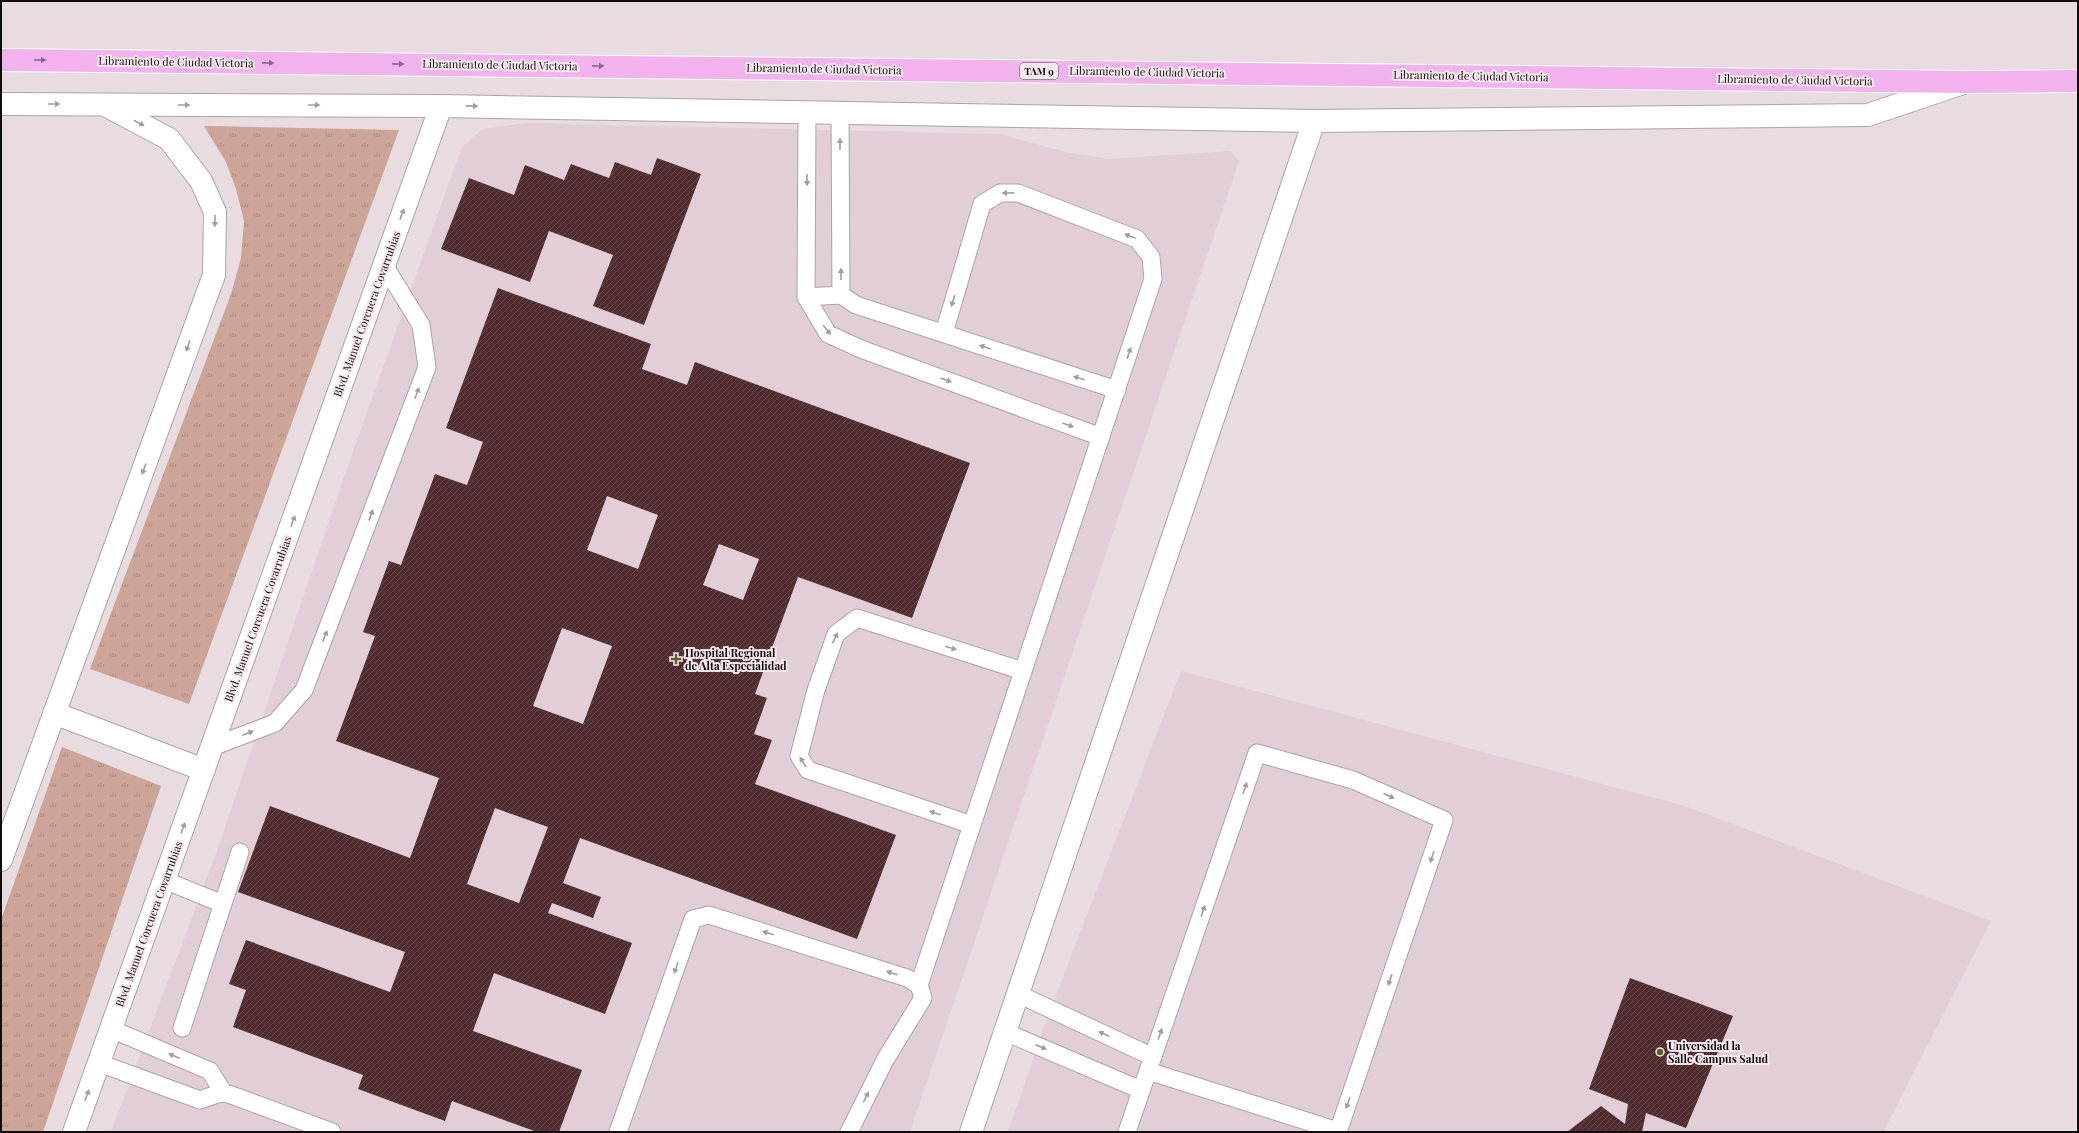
<svg xmlns="http://www.w3.org/2000/svg" width="2079" height="1133" viewBox="0 0 2079 1133" font-family="'Playfair Display',serif">
	<defs>
		<pattern id="grass-tufts" width="24" height="20" patternUnits="userSpaceOnUse"><rect width="24" height="20" fill="#cca498"/><path d="M3 7l-1-3M5 7V3M7 7l1-3M15 17l-1-3M17 17v-4M19 17l1-3" fill="none" stroke="#ae8c82"/></pattern>
		<pattern id="building-hatch" width="6" height="6" patternUnits="userSpaceOnUse"><rect width="6" height="6" fill="#512d31"/><path d="M-1 1l2-2M0 6l6-6M5 7l2-2" fill="none" stroke="#65484c"/></pattern>
	</defs>
	<rect width="100%" height="100%" fill="#e8dce1"/>
	<!-- built -->
	<path fill="#e2ced6" d="M525 123 1000 134 1065 152 1108 159 1230 151 1239 161 910 1132H111L217 851 347 468 462 147 483 129Z
		M1181 671 1685 806 1991 921 1883 1132H1008L1046 1021Z"/>
	<!-- grass -->
	<path fill="url(#grass-tufts)" d="M204 126 399 130 189 704 90 669 231 294 241 258 244 221 236 189 226 162Z
		M62 747 161 786 43 1132H1V920Z"/>
	<!-- building -->
	<path fill="url(#building-hatch)" fill-rule="evenodd" d="M657 158 701 174 644 325 593 306 613 255 549 231 530 282 441 249 469 178 514 195 525 165 564 180 571 164 609 178 615 162 651 175Z
		M498 288 651 344 642 369 687 385 695 362 970 463 912 618 798 577 755 694 767 698 754 734 772 740 755 784 896 835 857 939 580 838 563 883 601 897 593 918 552 903 548 913 632 943 605 1014 494 973 473 1031 582 1070 559 1132H537L452 1101 445 1121 358 1089 363 1075 233 1027 246 990 229 984 246 940 390 992 405 952 238 892 270 806 410 858 439 778 336 741 375 636 363 632 389 561 401 565 435 474 467 485 483 442 446 428ZM607 496 658 515 638 569 587 550ZM719 544 759 559 743 600 703 585ZM562 628 612 646 583 724 533 706ZM495 808 548 827 519 903 467 884Z
		M1630 978 1733 1016 1686 1128 1646 1113 1642 1132H1567L1601 1106 1625 1124 1628 1104 1589 1089Z"/>
	<g fill="none" stroke-linecap="round" stroke-linejoin="round">
		<defs>
			<path id="lane" d="M807 113 806 297 828 334 861 349 1101 437
				M840 113 841 295 856 305 1117 390
				M806 297 841 295
				M212 747 275 723 304 690 427 367 421 325 384 265
				M972 825 808 770 799 756 816 690 836 634 857 618 1023 671
				M164 880 223 904
				M919 985 1153 279 1151 257 1137 239 1018 193H1000L982 204 944 333
				M1018 994 1153 1057
				M182 1028 240 852
				M1005 1032 1141 1090
				M99 1063 200 1100 223 1092 210 1071 111 1029
				M1148 1071 1338 1131
				M223 1092 332 1132
				M618 1132 693 919 709 915 907 978 919 985 923 998 885 1060 849 1132
				M1127 1132 1257 753 1353 780 1444 820 1338 1132"/>
			<path id="street" d="M1 104 441 106 1314 121 1868 115 1963 83
				M54 713 204 770
				M1 860 214 275 215 212 201 181 169 139 107 106
				M74 1132 441 106
				M971 1132 1314 121"/>
			<path id="highway" d="M1 60 1968 82 2078 81"/>
		</defs>
		<!-- lane casing -->
		<use href="#lane" stroke="#aea3a7" stroke-width="19"/>
		<!-- street casing -->
		<use href="#street" stroke="#aea3a7" stroke-width="24"/>
		<!-- highway casing -->
		<use href="#highway" stroke="#fff" stroke-width="24"/>
		<!-- lane -->
		<use href="#lane" stroke="#fff" stroke-width="17"/>
		<!-- street -->
		<use href="#street" stroke="#fff" stroke-width="22"/>
		<!-- highway -->
		<use href="#highway" stroke="#f1b2ee" stroke-width="22"/>
	</g>
	<!-- one-way arrows -->
	<defs><path id="oneway-solid" d="M-6-.8H1V-3.2L6.5 0L1 3.2V.8H-6Z"/></defs>
	<g fill="#8c6789">
		<use href="#oneway-solid" transform="translate(40 60)"/>
		<use href="#oneway-solid" transform="translate(268 63) rotate(1)"/>
		<use href="#oneway-solid" transform="translate(398 64) rotate(1)"/>
		<use href="#oneway-solid" transform="translate(598 66) rotate(1)"/>
	</g>
	<g fill="#9f9e9f">
		<use href="#oneway-solid" transform="translate(54 104)"/>
		<use href="#oneway-solid" transform="translate(184 105)"/>
		<use href="#oneway-solid" transform="translate(314 105)"/>
		<use href="#oneway-solid" transform="translate(472 106) rotate(1)"/>
		<use href="#oneway-solid" transform="translate(139 123) rotate(28)"/>
		<use href="#oneway-solid" transform="translate(840 144) rotate(-90)"/>
		<use href="#oneway-solid" transform="translate(807 180) rotate(90)"/>
		<use href="#oneway-solid" transform="translate(1008 193) rotate(179)"/>
		<use href="#oneway-solid" transform="translate(402 214) rotate(-70)"/>
		<use href="#oneway-solid" transform="translate(215 221) rotate(91)"/>
		<use href="#oneway-solid" transform="translate(1130 236) rotate(-159)"/>
		<use href="#oneway-solid" transform="translate(841 274) rotate(-90)"/>
		<use href="#oneway-solid" transform="translate(953 301) rotate(107)"/>
		<use href="#oneway-solid" transform="translate(827 330) rotate(51)"/>
		<use href="#oneway-solid" transform="translate(188 346) rotate(110)"/>
		<use href="#oneway-solid" transform="translate(985 347) rotate(-161)"/>
		<use href="#oneway-solid" transform="translate(1129 353) rotate(-72)"/>
		<use href="#oneway-solid" transform="translate(1079 378) rotate(-162)"/>
		<use href="#oneway-solid" transform="translate(946 380) rotate(20)"/>
		<use href="#oneway-solid" transform="translate(417 393) rotate(-69)"/>
		<use href="#oneway-solid" transform="translate(1068 425) rotate(20)"/>
		<use href="#oneway-solid" transform="translate(144 469) rotate(110)"/>
		<use href="#oneway-solid" transform="translate(371 515) rotate(-69)"/>
		<use href="#oneway-solid" transform="translate(293 521) rotate(-70)"/>
		<use href="#oneway-solid" transform="translate(325 636) rotate(-69)"/>
		<use href="#oneway-solid" transform="translate(835 638) rotate(-64)"/>
		<use href="#oneway-solid" transform="translate(951 648) rotate(18)"/>
		<use href="#oneway-solid" transform="translate(248 733) rotate(-21)"/>
		<use href="#oneway-solid" transform="translate(803 762) rotate(-122)"/>
		<use href="#oneway-solid" transform="translate(1245 788) rotate(-71)"/>
		<use href="#oneway-solid" transform="translate(1389 796) rotate(24)"/>
		<use href="#oneway-solid" transform="translate(935 813) rotate(-162)"/>
		<use href="#oneway-solid" transform="translate(183 828) rotate(-70)"/>
		<use href="#oneway-solid" transform="translate(1432 857) rotate(109)"/>
		<use href="#oneway-solid" transform="translate(1203 911) rotate(-71)"/>
		<use href="#oneway-solid" transform="translate(768 933) rotate(-162)"/>
		<use href="#oneway-solid" transform="translate(676 968) rotate(110)"/>
		<use href="#oneway-solid" transform="translate(892 973) rotate(-162)"/>
		<use href="#oneway-solid" transform="translate(1390 980) rotate(109)"/>
		<use href="#oneway-solid" transform="translate(1104 1034) rotate(-155)"/>
		<use href="#oneway-solid" transform="translate(1160 1034) rotate(-71)"/>
		<use href="#oneway-solid" transform="translate(1041 1047) rotate(23)"/>
		<use href="#oneway-solid" transform="translate(174 1056) rotate(-157)"/>
		<use href="#oneway-solid" transform="translate(87 1095) rotate(-70)"/>
		<use href="#oneway-solid" transform="translate(866 1097) rotate(-64)"/>
		<use href="#oneway-solid" transform="translate(1348 1103) rotate(109)"/>
	</g>
	<!-- markers -->
	<g fill="#605d29" stroke="#f6e9ee" stroke-width="1.5">
		<path d="M674 653h4v4h4v4h-4v4h-4v-4h-4v-4h4z"/>
		<circle cx="1660" cy="1052" r="4"/>
	</g>
	<g text-anchor="middle" stroke-width="4" stroke-linejoin="round" paint-order="stroke">
		<!-- shield labels -->
		<rect fill="#f6e9ee" stroke="#554e51" stroke-width="1" x="1020" y="63" width="38" height="16" rx="3"/>
		<g font-size="10" font-weight="bold" fill="#100c0e">
			<text x="1039" y="75">TAM 9</text>
		</g>
		<!-- street labels -->
		<g font-size="11" fill="#100c0e" stroke="#f6e9ee">
			<text transform="translate(176 62) rotate(1)" y="4">Libramiento de Ciudad Victoria</text>
			<text transform="translate(500 65) rotate(1)" y="4">Libramiento de Ciudad Victoria</text>
			<text transform="translate(824 69) rotate(1)" y="4">Libramiento de Ciudad Victoria</text>
			<text transform="translate(1147 72) rotate(1)" y="4">Libramiento de Ciudad Victoria</text>
			<text transform="translate(1471 76) rotate(1)" y="4">Libramiento de Ciudad Victoria</text>
			<text transform="translate(1795 80) rotate(1)" y="4">Libramiento de Ciudad Victoria</text>
			<text transform="translate(367 314) rotate(-70)" y="4">Blvd. Manuel Corcuera Covarrubias</text>
			<text transform="translate(258 619) rotate(-70)" y="4">Blvd. Manuel Corcuera Covarrubias</text>
			<text transform="translate(149 924) rotate(-70)" y="4">Blvd. Manuel Corcuera Covarrubias</text>
		</g>
		<!-- poi labels -->
		<g font-size="11" font-weight="bold" fill="#100c0e" stroke="#f6e9ee" text-anchor="start">
			<text x="685" y="657">Hospital Regional<tspan x="685" dy="13">de Alta Especialidad</tspan></text>
			<text x="1668" y="1050">Universidad la<tspan x="1668" dy="13">Salle Campus Salud</tspan></text>
		</g>
	</g>
	<!-- border -->
	<rect width="2079" height="1133" fill="none" stroke="#100c0e" stroke-width="4"/>
</svg>
